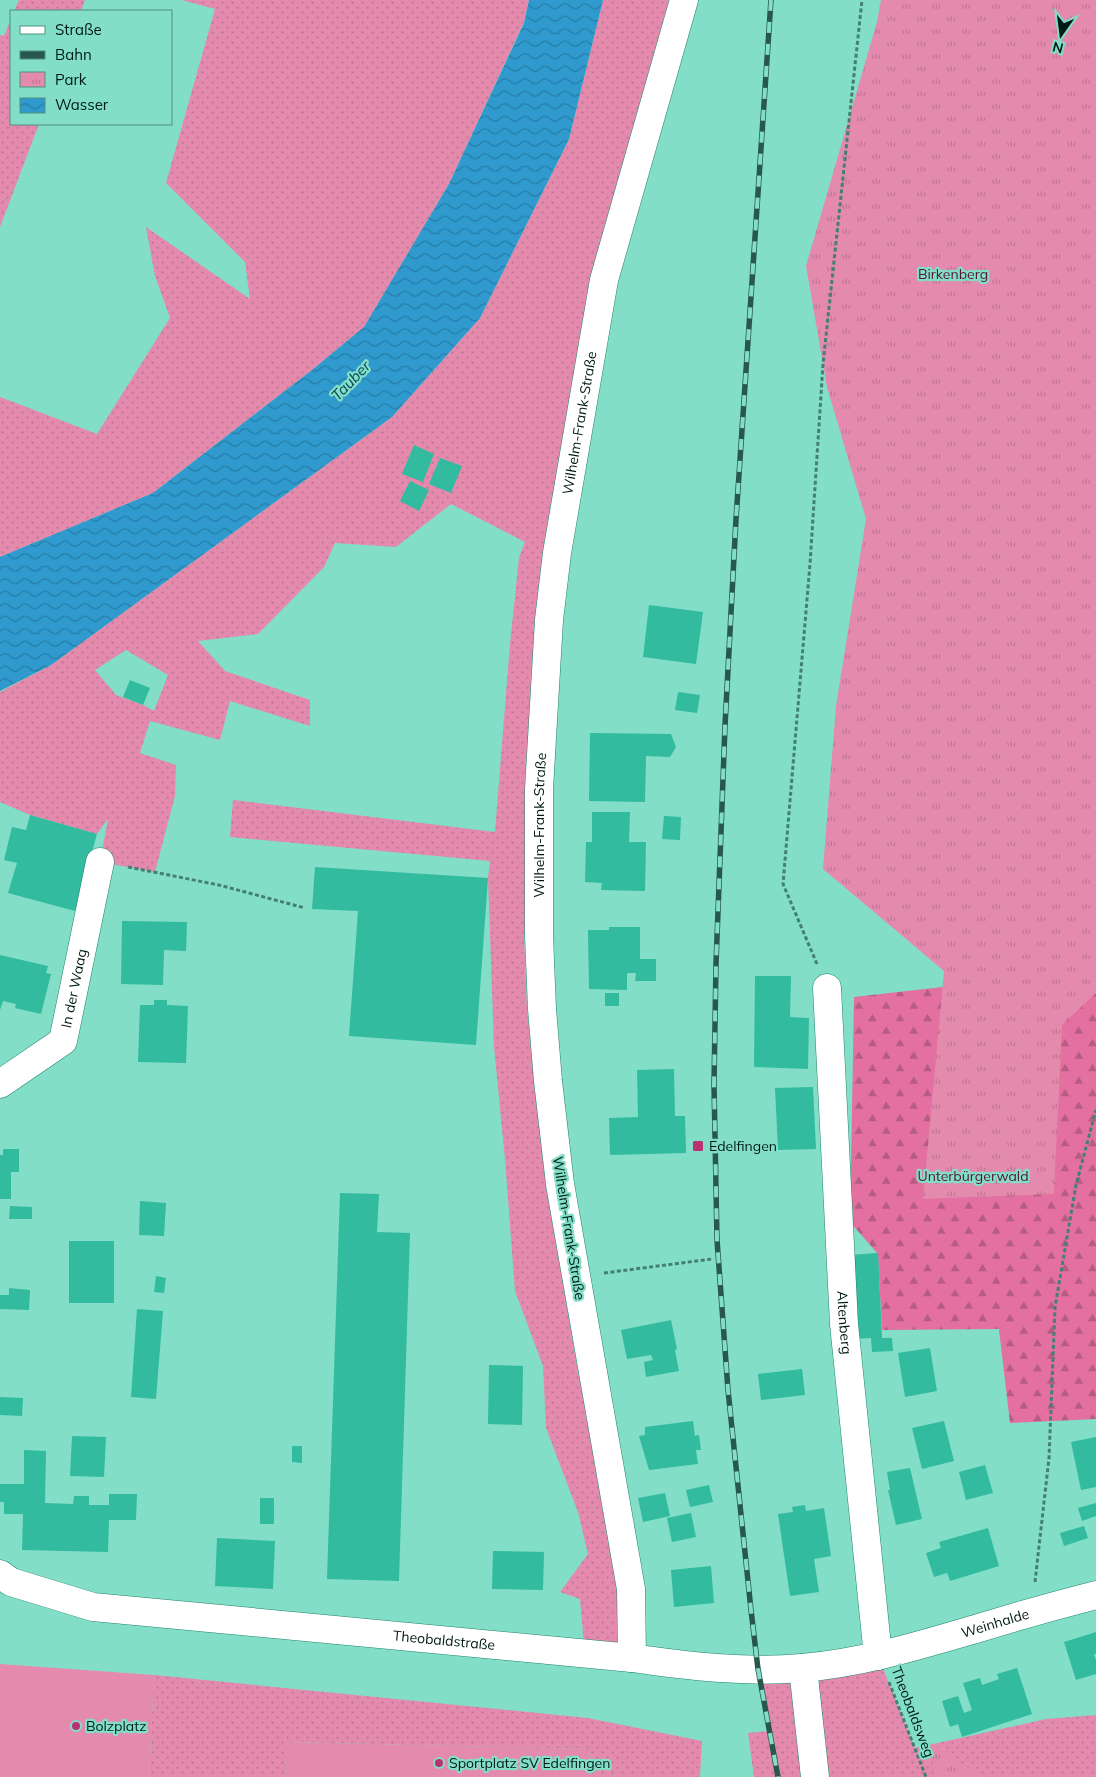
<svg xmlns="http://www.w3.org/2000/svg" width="1096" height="1777" viewBox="0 0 1096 1777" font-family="Mulish,sans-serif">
	<defs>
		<pattern id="grass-dots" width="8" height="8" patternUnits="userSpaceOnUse" patternTransform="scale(1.25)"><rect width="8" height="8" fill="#e38aad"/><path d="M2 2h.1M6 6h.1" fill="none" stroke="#c17694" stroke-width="1.8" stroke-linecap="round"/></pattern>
		<pattern id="forest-firs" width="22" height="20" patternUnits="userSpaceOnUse" patternTransform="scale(1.25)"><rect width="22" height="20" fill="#e370a0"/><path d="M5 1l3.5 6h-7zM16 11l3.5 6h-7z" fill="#b65b81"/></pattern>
		<pattern id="park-tufts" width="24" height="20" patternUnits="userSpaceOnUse" patternTransform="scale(1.25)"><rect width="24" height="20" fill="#e38aad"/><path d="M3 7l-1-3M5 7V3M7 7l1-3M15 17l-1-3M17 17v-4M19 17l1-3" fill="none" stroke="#c17694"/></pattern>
		<pattern id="water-waves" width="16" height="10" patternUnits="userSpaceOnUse" patternTransform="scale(1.25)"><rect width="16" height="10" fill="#309ace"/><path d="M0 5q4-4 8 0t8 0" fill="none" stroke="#267da6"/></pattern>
	</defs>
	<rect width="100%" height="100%" fill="#82dec6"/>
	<!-- grass -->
	<path fill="url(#grass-dots)" fill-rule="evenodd" d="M19 0H85L81 11H14Z
		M182 0H529L524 22 449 184 364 327 312 370 153 493 0 557V397L97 434 170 318 155 276 146 227 250 299 245 262 166 183 215 9Z
		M603 0H684L604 280 539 789 524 936 527 1009 546 1184 578 1372 631 1589 632 1658 585 1654 580 1599 560 1592 588 1554 578 1512 546 1428 543 1366 515 1291 505 1159 494 1047 488 878 490 861 230 837 233 800 495 832 510 644 519 558 525 542 451 504 396 547 335 543 324 567 258 634 198 641 225 671 310 700V726L230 701 220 740 150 721 140 753 176 765 175 796 155 872 100 862 108 819 97 834 30 815 0 802V692L51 665 392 417 480 318 569 139ZM126 650 168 675 154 711 143 705 116 695 95 670Z
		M11 19V124H39L0 227V35L4 36Z
		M878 1656 915 1748 1046 1719 1096 1715V1777H754L748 1733 770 1731 758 1669Z
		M154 1675 588 1718 702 1741 700 1777H590L591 1749 288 1742 286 1777H149Z"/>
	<!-- forest -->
	<path fill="url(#forest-firs)" d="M1096 311V1419L1010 1423 999 1329 882 1330 878 1254 850 1222 854 997 1059 974Z"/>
	<!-- park -->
	<path fill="url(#park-tufts)" d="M881 0H1096V993L1062 1025 1054 1194 923 1199 944 971 823 869 836 706 866 519 827 387 806 266 877 22Z
		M931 1743 982 1777H934Z"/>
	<!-- garden -->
	<path fill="#e38aad" d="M0 1664 154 1675 149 1777H0Z
		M287 1742 591 1749 590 1777H286Z"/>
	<!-- water -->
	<path fill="url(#water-waves)" d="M529 0H603L569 139 480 318 392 417 51 665 0 691V557L153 493 312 370 364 327 449 184 524 23Z"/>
	<!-- building -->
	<path fill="#32bb9f" d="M414 445 434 454 423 482 402 474Z
		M440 458 462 466 451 493 429 484Z
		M410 481 429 490 419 511 400 501Z
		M649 605 703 612 696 664 643 657Z
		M130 680 150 688 143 705 123 697Z
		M678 692 700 695 697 713 675 710Z
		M590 733 671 734 676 747 670 757 646 756 645 802 589 801Z
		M592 812H630L629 842H646L645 891 601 890 602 883 585 882 586 842H592Z
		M30 815 97 834 75 911 8 893 17 863 4 860 12 827 26 830Z
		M664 816 681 817 680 840 662 839Z
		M315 867 488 878 476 1045 349 1036 358 911 312 909Z
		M122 921 187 922 186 951 164 950 163 985 121 984Z
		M609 927H640V959H656V981H635L636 973H627V990L589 989 588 930H609Z
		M0 955 48 966 46 973 51 974 41 1014 15 1008 16 1004 3 1001 0 1010Z
		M755 976H791L790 1017 809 1018 808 1069 754 1067Z
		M605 993H619V1006H605Z
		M154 1000H167V1005L188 1006 186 1063 138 1062 140 1005H154Z
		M674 1069 675 1116H685L686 1153 610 1155 609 1118 638 1117 637 1070Z
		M813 1087 816 1149 778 1150 775 1088Z
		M3 1149H19V1172H11V1199H0V1155H3Z
		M340 1193 379 1194 377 1232 410 1233 399 1581 327 1579Z
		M140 1201 166 1203 164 1236 139 1235Z
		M10 1206 32 1207V1219H9Z
		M69 1241H114V1303H69Z
		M878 1253 882 1338H892L893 1351 872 1352 871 1338 853 1339 849 1255Z
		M156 1276 166 1278 164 1293 154 1292Z
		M9 1288 30 1290 29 1310 0 1309V1295H9Z
		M137 1309 163 1311 156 1399 131 1397Z
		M671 1320 677 1349 675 1350 679 1371 646 1377 644 1362 653 1360 651 1355 627 1359 621 1330Z
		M930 1348 937 1391 905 1397 898 1353Z
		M489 1365 523 1366 522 1425 488 1424Z
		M802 1369 805 1395 761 1400 758 1374Z
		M0 1397 23 1398 22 1416 0 1415Z
		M693 1421 695 1436 699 1435 701 1450H696L698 1464 649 1470 639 1436 645 1435V1427Z
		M944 1421 954 1461 922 1469 912 1428Z
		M72 1436 106 1437 104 1477 70 1476Z
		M1096 1437V1487L1081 1490 1071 1442Z
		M292 1446H302V1463L292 1462Z
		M24 1450 46 1451 45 1503 73 1504 74 1496H89V1505H109V1494H137L136 1520H109L108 1552 22 1550 23 1514H4V1502H0V1484H24Z
		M985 1465 993 1493 966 1500 959 1472Z
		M910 1468 922 1519 896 1525 888 1490H890L887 1472Z
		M709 1485 713 1502 690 1507 686 1490Z
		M665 1493 670 1516 643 1522 638 1498Z
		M260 1498H274V1524H260Z
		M1096 1503V1516L1082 1521 1078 1508Z
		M805 1505 806 1511 824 1508 831 1556 814 1559 819 1592 790 1596 778 1514 793 1512 792 1507Z
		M691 1513 696 1537 672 1542 667 1518Z
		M1084 1526 1088 1538 1064 1546 1060 1533Z
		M988 1528 999 1566 950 1581 947 1573 934 1577 926 1553 941 1548 939 1542Z
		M217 1538 275 1541 273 1589 215 1586Z
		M493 1551 544 1552 543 1590 492 1589Z
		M711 1566 714 1603 674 1607 671 1570Z
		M1096 1632V1654H1094L1096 1660V1674L1076 1680 1064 1642Z
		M1017 1668 1032 1714 962 1737 958 1724 950 1727 942 1701 958 1696 964 1713 972 1710 963 1683 980 1678 982 1685 999 1679 997 1674Z"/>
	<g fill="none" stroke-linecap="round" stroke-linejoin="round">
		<defs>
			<g id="minor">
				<path id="s1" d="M827 988 844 1324 878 1656"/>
				<path id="s2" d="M0 1084 63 1041 100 862"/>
				<path id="s3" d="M0 1574 11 1582 93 1607 632 1658C687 1666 746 1673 802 1668 863 1663 921 1645 979 1628 1018 1616 1057 1605 1096 1595"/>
				<path id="s4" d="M632 1658 631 1589 560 1184 548 1081 542 1009 539 936V789L549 620 557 553 604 280 684 0"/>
				<path d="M803 1668 815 1777"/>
			</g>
		</defs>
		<!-- minor casing -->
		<use href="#minor" stroke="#1f846f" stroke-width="29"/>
		<!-- path -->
		<path stroke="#438070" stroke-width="3" stroke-dasharray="4 2.5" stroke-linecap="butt" d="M128 867 219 885 305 908
			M817 964 783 884 810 564 823 364 862 0
			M604 1273 712 1259
			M1035 1582 1049 1458 1055 1307 1076 1185 1096 1110
			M889 1682 926 1777"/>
		<!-- minor -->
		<use href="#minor" stroke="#fff" stroke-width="28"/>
		<defs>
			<path id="rail" d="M771 0 736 519 725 726 716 964 714 1085 717 1240 728 1390 751 1610 758 1669 778 1777"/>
		</defs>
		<!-- rail casing -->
		<use href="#rail" stroke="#28584c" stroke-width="5.5"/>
		<!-- rail -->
		<use href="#rail" stroke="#82dec6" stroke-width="4" stroke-dasharray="11" stroke-linecap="butt"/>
	</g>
	<!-- markers -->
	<g fill="#b83273" stroke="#82dec6" stroke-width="2">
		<rect x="692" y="1140" width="12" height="12" rx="2.5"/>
		<circle cx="76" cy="1726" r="5"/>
		<circle cx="439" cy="1763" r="5"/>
	</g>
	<g text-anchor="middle" stroke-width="4.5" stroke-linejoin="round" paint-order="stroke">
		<!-- park labels -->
		<g font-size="14" fill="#591134" stroke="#82dec6">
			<text x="953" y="279">Birkenberg</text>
			<text x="973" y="1181">Unterbürgerwald</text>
		</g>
		<!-- street labels -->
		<g font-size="14" fill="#001b15" stroke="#82dec6">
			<text dy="5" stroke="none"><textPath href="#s4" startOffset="1245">Wilhelm-Frank-Straße</textPath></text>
			<text dy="5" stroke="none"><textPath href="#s4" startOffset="840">Wilhelm-Frank-Straße</textPath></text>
			<text dy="5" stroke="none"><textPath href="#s2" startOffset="130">In der Waag</textPath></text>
			<text transform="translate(569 1228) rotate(81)" y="5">Wilhelm-Frank-Straße</text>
			<text dy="5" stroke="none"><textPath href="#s1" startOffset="335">Altenberg</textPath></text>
			<text dy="5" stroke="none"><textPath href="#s3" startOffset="1010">Weinhalde</textPath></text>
			<text dy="5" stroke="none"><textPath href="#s3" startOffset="452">Theobaldstraße</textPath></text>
			<text transform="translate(913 1712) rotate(69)" y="5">Theobaldsweg</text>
		</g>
		<!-- poi labels -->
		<g font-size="14" fill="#001b15" stroke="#82dec6" text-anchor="start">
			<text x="709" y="1151">Edelfingen</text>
			<text x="86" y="1731">Bolzplatz</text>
			<text x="449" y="1768">Sportplatz SV Edelfingen</text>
		</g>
		<!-- water labels -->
		<g font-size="15" font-style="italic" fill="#09445f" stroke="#82dec6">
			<text transform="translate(351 381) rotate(-46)" y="5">Tauber</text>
		</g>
	</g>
	<!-- legend -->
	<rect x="10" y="10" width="162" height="115" fill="#82dec6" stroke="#4e907f"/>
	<rect x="20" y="26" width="25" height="8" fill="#ffffff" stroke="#4e907f"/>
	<text x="55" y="35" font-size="15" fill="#001b15">Straße</text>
	<rect x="20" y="51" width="25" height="8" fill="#28584c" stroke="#4e907f"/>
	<text x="55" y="60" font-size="15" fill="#001b15">Bahn</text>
	<rect x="20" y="72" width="25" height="15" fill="url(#park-tufts)" stroke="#4e907f"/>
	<text x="55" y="85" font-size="15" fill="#001b15">Park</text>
	<rect x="20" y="98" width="25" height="15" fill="url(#water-waves)" stroke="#4e907f"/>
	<text x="55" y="110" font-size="15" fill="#001b15">Wasser</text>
	<!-- north arrow -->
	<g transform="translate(1061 35) rotate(194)" stroke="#82dec6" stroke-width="4" paint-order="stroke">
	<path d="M0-4L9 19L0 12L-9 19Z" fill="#001b15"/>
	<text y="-8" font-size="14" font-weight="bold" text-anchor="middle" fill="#001b15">N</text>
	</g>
</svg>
